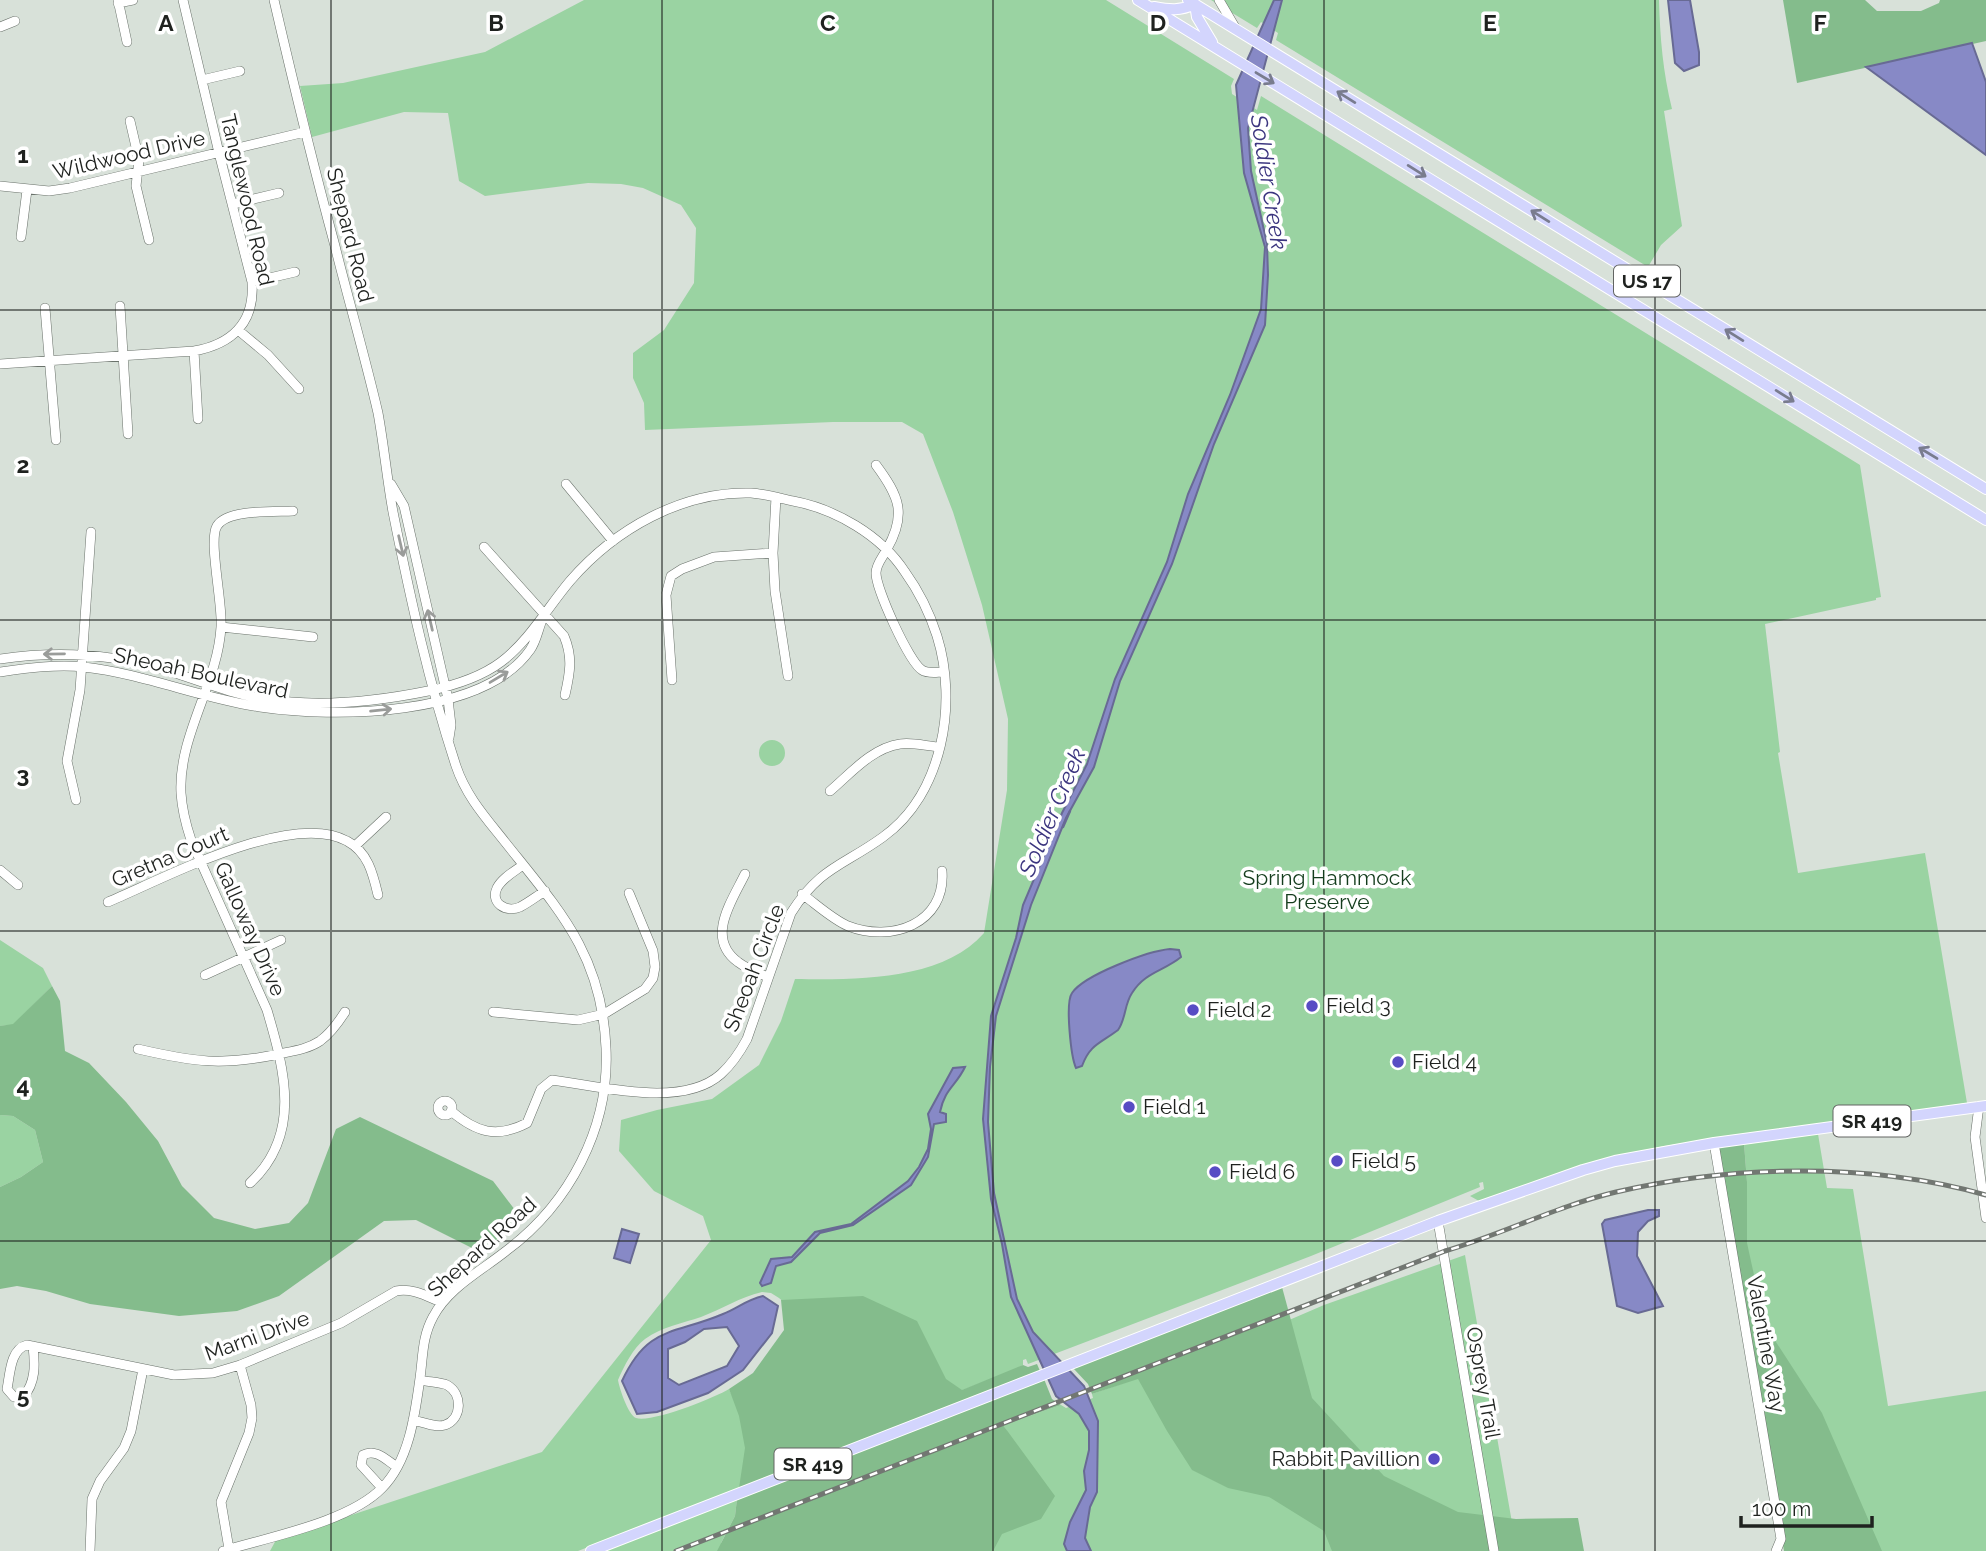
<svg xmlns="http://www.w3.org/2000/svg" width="1986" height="1551" viewBox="0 0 1986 1551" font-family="Raleway,sans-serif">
	<rect width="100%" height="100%" fill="#d8e1d9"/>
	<!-- green -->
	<path fill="#9ad3a2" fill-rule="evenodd" d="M584 0H1106L1234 79 1231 86 1232 94 1257 110 1261 96 1860 465 1881 597 1876 598V600L1765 624 1780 752 1778 753 1798 873 1925 853 1967 1103 1664 1146 1614 1157 1479 1201 1470 1196 1484 1189 1483 1182 1479 1183 1480 1187 1311 1256 1028 1364 1026 1359 1023 1360V1365L1016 1369 963 1390 739 1488 578 1551H270L276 1540 542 1452 711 1240 703 1216 654 1191 619 1151 621 1120 657 1110 712 1099 759 1065 781 1021 795 979C854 980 943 981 984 933L1007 790 1008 719 982 605 953 512 923 434 902 422H833L645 430 644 403 633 378V353L664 330 694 283 696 228 681 205 643 188 621 184 588 183 485 196 459 181 448 113 404 112 312 137 300 86 343 83 485 52ZM762 1292 771 1293 779 1298 837 1349 735 1402 729 1389C714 1398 652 1423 636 1418 628 1415 619 1387 618 1380 624 1366 633 1348 645 1339 662 1327 683 1323 701 1317 722 1309 740 1297 762 1292Z
		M1211 0H1659C1660 38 1663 72 1672 109L1664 111 1682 226 1661 245 1648 267 1276 40 1278 33 1261 22 1257 28Z
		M759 753a13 13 0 1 1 26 0a13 13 0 1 1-26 0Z
		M0 940 43 968 52 986 13 1025 0 1026Z
		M0 1115 13 1116 35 1130 43 1162 21 1177 0 1187Z
		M1818 1134 1827 1188 1853 1189 1888 1406 1986 1391V1551H1792L1734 1198 1747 1182 1744 1143Z
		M1465 1255 1517 1551H603L737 1499 735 1516 721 1543 1007 1431 1003 1425 1061 1405 1066 1408 1093 1398 1092 1394 1222 1349 1324 1305Z"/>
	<!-- forest -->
	<path fill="#84bc8c" d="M1783 0H1865L1877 11H1921L1939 3 1940 0H1986V41L1797 83Z
		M52 986 60 1001 65 1051 89 1063 126 1102 158 1141 182 1186 214 1218 255 1229 289 1223 308 1203 336 1129 360 1117 493 1181 515 1210C509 1236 499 1239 476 1250L416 1220 384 1221 279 1296 237 1311 179 1316 90 1304 46 1291 17 1286 0 1289V1187L21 1177 43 1162 35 1130 13 1116 0 1115V1026L13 1024Z
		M1744 1143 1747 1182V1243L1765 1325 1822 1413 1882 1551H1784L1715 1147Z
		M1282 1287 1312 1398 1384 1476 1458 1512 1516 1519 1578 1518 1584 1551H1332L1324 1531 1269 1497 1228 1488 1192 1470 1167 1431 1138 1379 1092 1394 1088 1384 1073 1368Z
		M863 1296 917 1321 946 1379 962 1390 1023 1365 1028 1367 1037 1364 1040 1371 739 1488 745 1448 739 1416 729 1389 753 1373 784 1330 781 1300Z
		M1044 1379 1052 1399 1061 1405 1003 1425 1055 1496 1041 1519 1002 1534 993 1551H717L735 1516 737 1499Z"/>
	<!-- water -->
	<path fill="#8789c6" stroke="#686a94" stroke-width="2" fill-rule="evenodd" d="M1274 0H1282L1248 128 1251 171 1267 244 1268 275 1265 325 1214 444 1172 564 1120 681 1094 767 1066 818 1031 905 996 1016 990 1067 988 1122 994 1193 1017 1299 1033 1332 1084 1386 1098 1421 1097 1492 1090 1507 1085 1538 1091 1551H1067L1064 1544 1070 1522 1086 1490 1084 1471 1089 1450V1431L1079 1414 1056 1396 1011 1297 1002 1244 991 1199 983 1119 991 1016 1016 938 1023 905 1062 813 1087 764 1115 679 1167 562 1188 494 1230 395 1261 309 1265 247 1244 173 1236 85Z
		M1668 0H1690L1699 52V65L1684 71 1675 63Z
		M1972 43 1986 82V155L1866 67Z
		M1170 949 1179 950 1181 957C1164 971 1145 972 1132 993 1124 1005 1126 1019 1118 1030 1101 1043 1090 1044 1082 1066L1076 1068C1071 1057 1065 1003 1072 993 1084 975 1148 951 1170 949Z
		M965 1067C956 1086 945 1088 940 1112L946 1114V1122L934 1124 928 1157 911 1185 853 1225 820 1233 791 1262 776 1266 771 1283 762 1286 760 1283 771 1259 792 1257 815 1232 851 1224 908 1181 919 1167 928 1149 931 1129 928 1114 953 1068Z
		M1648 1210H1659V1216L1648 1221 1638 1232 1637 1256 1663 1306 1638 1313 1617 1306 1602 1224 1605 1220Z
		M622 1229 639 1234 630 1263 614 1258Z
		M763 1296 778 1306 772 1333 743 1370 708 1393 657 1412 637 1414 622 1381C648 1325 674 1335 723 1314 738 1308 746 1300 763 1296ZM727 1327 739 1346 727 1366 679 1385 668 1378V1349L685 1342 704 1329Z"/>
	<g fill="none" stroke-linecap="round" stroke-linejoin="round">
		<!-- stream -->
		<path stroke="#686a94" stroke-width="2.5" d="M1063 827 1070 811"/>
		<defs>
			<path id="minor" d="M118 0 127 42
				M1219 0 1236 29
				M118 3 133 0
				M0 27 15 21
				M202 80 240 71
				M130 121 139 160 136 186 149 240
				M0 186 49 191 70 188 305 132
				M233 204 279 193
				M21 237 27 190
				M252 282 295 272
				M120 306 128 434
				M45 308 56 440
				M238 330 268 355 299 389
				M194 351 198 419
				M0 364 194 351C232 344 255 323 252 282L219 153 183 0
				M876 465C899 496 907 514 887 549 883 557 876 564 876 573 876 589 909 662 922 670 928 674 937 672 943 672
				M391 484 404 506 448 699 451 725 449 738
				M566 484 613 541
				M776 497 773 553 775 591 788 676
				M484 547 564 636C573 657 570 673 565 695
				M221 627 313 637
				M0 659C56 651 108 653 162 669 196 679 230 694 265 699 319 708 374 702 428 691 452 686 481 677 501 662 529 641 548 607 570 581 615 529 682 491 751 493 765 494 779 498 793 501 835 509 881 535 905 572 918 590 930 614 937 636 958 703 943 794 883 837 843 866 820 867 791 913L747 1039C740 1052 732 1064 721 1074 682 1109 600 1086 552 1080L541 1089 527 1123C496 1139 476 1132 451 1111
				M0 672C28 668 57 664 84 667 145 674 200 698 260 707 333 718 483 717 530 650 536 642 538 630 542 620
				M672 680 666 595 671 576 682 569 714 557 773 553
				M830 791C850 774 872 748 900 744 912 742 926 746 939 747
				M76 800 67 761 80 690 91 532
				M355 846 386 817
				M523 865C515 871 502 878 497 888 490 903 506 913 520 907 528 903 537 896 545 891
				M0 870 18 885
				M745 874C732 901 705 938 738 962 747 969 758 973 768 977
				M802 894C816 904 832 919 848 926 891 943 946 924 942 871
				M108 902C163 879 291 810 347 841 368 852 373 874 378 895
				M205 975 281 940
				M493 1012 578 1020 604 1014 645 989 653 978 655 967 653 951 629 893
				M138 1049C194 1062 222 1066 279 1054 293 1051 308 1049 320 1041 331 1033 338 1023 345 1012
				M438 1108a7 7 0 1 1 14 0a7 7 0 1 1-14 0Z
				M1979 1106 1975 1137 1986 1218
				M1714 1143 1781 1539 1776 1551
				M250 1183C302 1135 285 1071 267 1010L191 840C186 825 182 809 181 793 178 736 218 683 221 627 223 604 208 540 217 526 227 509 275 512 293 511
				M1438 1221 1494 1551
				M33 1346C35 1364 36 1383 23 1397H14L7 1389C10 1375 10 1349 27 1345L174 1375 213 1373 240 1365 341 1323 396 1291C413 1288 426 1296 441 1302
				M413 1420C423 1422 435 1428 445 1425 462 1419 463 1394 447 1385 440 1382 428 1382 420 1380
				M382 1488 361 1465 363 1455C376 1448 386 1460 397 1467
				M229 1549 221 1502 249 1433 252 1418 251 1405 240 1365
				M90 1551 92 1499 100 1481 124 1448 131 1431 143 1369
				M223 1551C269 1537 349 1522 382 1488 409 1461 415 1415 420 1378 423 1357 422 1337 433 1317 448 1288 481 1271 506 1251 569 1204 610 1128 606 1048 602 955 560 911 505 842 486 818 466 796 456 766 429 684 410 597 393 512 387 479 384 446 378 413 365 357 349 302 335 246 313 165 293 82 274 0"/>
			<path id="major" d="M1138 0 1986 520
				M1188 0 1986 489
				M1195 4 1197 17 1212 42
				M1154 7C1170 10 1180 11 1195 4
				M591 1551 1438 1221 1583 1170 1615 1161 1714 1143 1986 1106"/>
		</defs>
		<!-- minor casing -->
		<use href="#minor" stroke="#6a726b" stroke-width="10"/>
		<!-- major casing -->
		<use href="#major" stroke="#fff" stroke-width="12"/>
		<!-- minor -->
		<use href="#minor" stroke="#fff" stroke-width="9"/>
		<!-- major -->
		<use href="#major" stroke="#d3d5fd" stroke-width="10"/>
		<defs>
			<path id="rail" d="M676 1551 1445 1251C1503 1234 1557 1206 1616 1192 1733 1165 1870 1162 1986 1195"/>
		</defs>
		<!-- rail casing -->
		<use href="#rail" stroke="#727772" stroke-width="5"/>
		<!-- rail -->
		<use href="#rail" stroke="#fff" stroke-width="2.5" stroke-dasharray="8" stroke-linecap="butt"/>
	</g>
	<!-- one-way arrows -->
	<defs><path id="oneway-shaft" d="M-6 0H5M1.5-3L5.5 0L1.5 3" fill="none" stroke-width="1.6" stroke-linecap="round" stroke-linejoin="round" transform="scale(1.75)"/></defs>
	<g stroke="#797c8e">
		<use href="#oneway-shaft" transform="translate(1265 78) rotate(31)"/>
		<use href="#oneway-shaft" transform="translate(1346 97) rotate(-148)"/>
		<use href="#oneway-shaft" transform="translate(1417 171) rotate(32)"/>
		<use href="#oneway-shaft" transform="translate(1540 216) rotate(-148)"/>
		<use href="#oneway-shaft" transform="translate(1734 335) rotate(-148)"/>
		<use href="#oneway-shaft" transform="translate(1785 396) rotate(32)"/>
		<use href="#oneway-shaft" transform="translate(1928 453) rotate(-149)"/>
	</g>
	<g stroke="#9a9c9a">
		<use href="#oneway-shaft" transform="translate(401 546) rotate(77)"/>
		<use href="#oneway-shaft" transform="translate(430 620) rotate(-103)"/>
		<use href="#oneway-shaft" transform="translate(54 654) rotate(179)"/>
		<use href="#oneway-shaft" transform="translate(499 677) rotate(-31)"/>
		<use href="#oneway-shaft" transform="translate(381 710) rotate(-6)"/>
	</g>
	<!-- grid -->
	<path fill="none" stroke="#1f221f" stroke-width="2" stroke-opacity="0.55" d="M331 0V1551M662 0V1551M993 0V1551M1324 0V1551M1655 0V1551M0 310H1986M0 620H1986M0 931H1986M0 1241H1986"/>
	<!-- markers -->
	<g fill="#584cc4" stroke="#fff" stroke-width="2.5">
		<circle cx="1312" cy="1006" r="7"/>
		<circle cx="1193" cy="1010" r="7"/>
		<circle cx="1398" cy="1062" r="7"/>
		<circle cx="1129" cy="1107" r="7"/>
		<circle cx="1337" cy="1161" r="7"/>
		<circle cx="1215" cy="1172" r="7"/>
		<circle cx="1434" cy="1459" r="7"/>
	</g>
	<g text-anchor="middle" stroke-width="7" stroke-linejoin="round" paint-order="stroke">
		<!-- shield labels -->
		<g fill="#fff" stroke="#626462" stroke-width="2">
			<rect x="1614" y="265.5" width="66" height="31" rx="5"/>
			<rect x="1833.5" y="1105.5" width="77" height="31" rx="5"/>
			<rect x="774.5" y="1448.5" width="77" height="31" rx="5"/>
		</g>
		<g font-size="19" font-weight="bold" fill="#1f221f">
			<text x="1647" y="288">US 17</text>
			<text x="1872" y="1128">SR 419</text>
			<text x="813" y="1471">SR 419</text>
		</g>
		<!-- street labels -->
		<g font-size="21" fill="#1f221f" stroke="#fff">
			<text transform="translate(129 155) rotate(-13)" y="7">Wildwood Drive</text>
			<text transform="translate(247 200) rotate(77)" y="7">Tanglewood Road</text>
			<text transform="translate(350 235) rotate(76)" y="7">Shepard Road</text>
			<text transform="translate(201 673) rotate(12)" y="7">Sheoah Boulevard</text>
			<text transform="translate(170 857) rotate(-23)" y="7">Gretna Court</text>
			<text transform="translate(250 929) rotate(66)" y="7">Galloway Drive</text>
			<text transform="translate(754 968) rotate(-69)" y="7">Sheoah Circle</text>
			<text transform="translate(482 1247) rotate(-42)" y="7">Shepard Road</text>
			<text transform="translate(257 1336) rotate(-20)" y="7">Marni Drive</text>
			<text transform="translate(1766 1344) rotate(80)" y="7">Valentine Way</text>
			<text transform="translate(1483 1383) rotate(80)" y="7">Osprey Trail</text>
		</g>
		<!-- park labels -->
		<g font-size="21" fill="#143d1d" stroke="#fff">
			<text x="1327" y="885">Spring Hammock<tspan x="1327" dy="24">Preserve</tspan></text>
		</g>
		<!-- poi labels -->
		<g font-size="21" fill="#1f221f" stroke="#fff" text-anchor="start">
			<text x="1326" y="1013">Field 3</text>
			<text x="1207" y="1017">Field 2</text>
			<text x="1412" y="1069">Field 4</text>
			<text x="1143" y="1114">Field 1</text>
			<text x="1351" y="1168">Field 5</text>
			<text x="1229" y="1179">Field 6</text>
			<text x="1420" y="1466" text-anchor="end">Rabbit Pavillion</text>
		</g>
		<!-- water labels -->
		<g font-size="23" font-style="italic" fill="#3b357f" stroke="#fff">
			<text transform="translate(1269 182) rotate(81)" y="8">Soldier Creek</text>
			<text transform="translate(1052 812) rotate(-67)" y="8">Soldier Creek</text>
		</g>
	</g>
	<g font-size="23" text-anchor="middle" font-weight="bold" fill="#1f221f" stroke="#fff" stroke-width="7" stroke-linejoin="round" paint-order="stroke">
		<text x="166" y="31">A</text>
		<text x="496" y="31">B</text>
		<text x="828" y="31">C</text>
		<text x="1158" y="31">D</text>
		<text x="1490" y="31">E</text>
		<text x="1820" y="31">F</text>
		<text x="23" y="163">1</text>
		<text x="23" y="473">2</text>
		<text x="23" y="783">3</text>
		<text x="23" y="1094">4</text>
		<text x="23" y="1404">5</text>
	</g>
	<!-- scale -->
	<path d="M1741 1516v10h131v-10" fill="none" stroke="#1f221f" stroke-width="3.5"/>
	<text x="1752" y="1516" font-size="21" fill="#1f221f" stroke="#ffffff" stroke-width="5" paint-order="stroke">100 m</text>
</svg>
